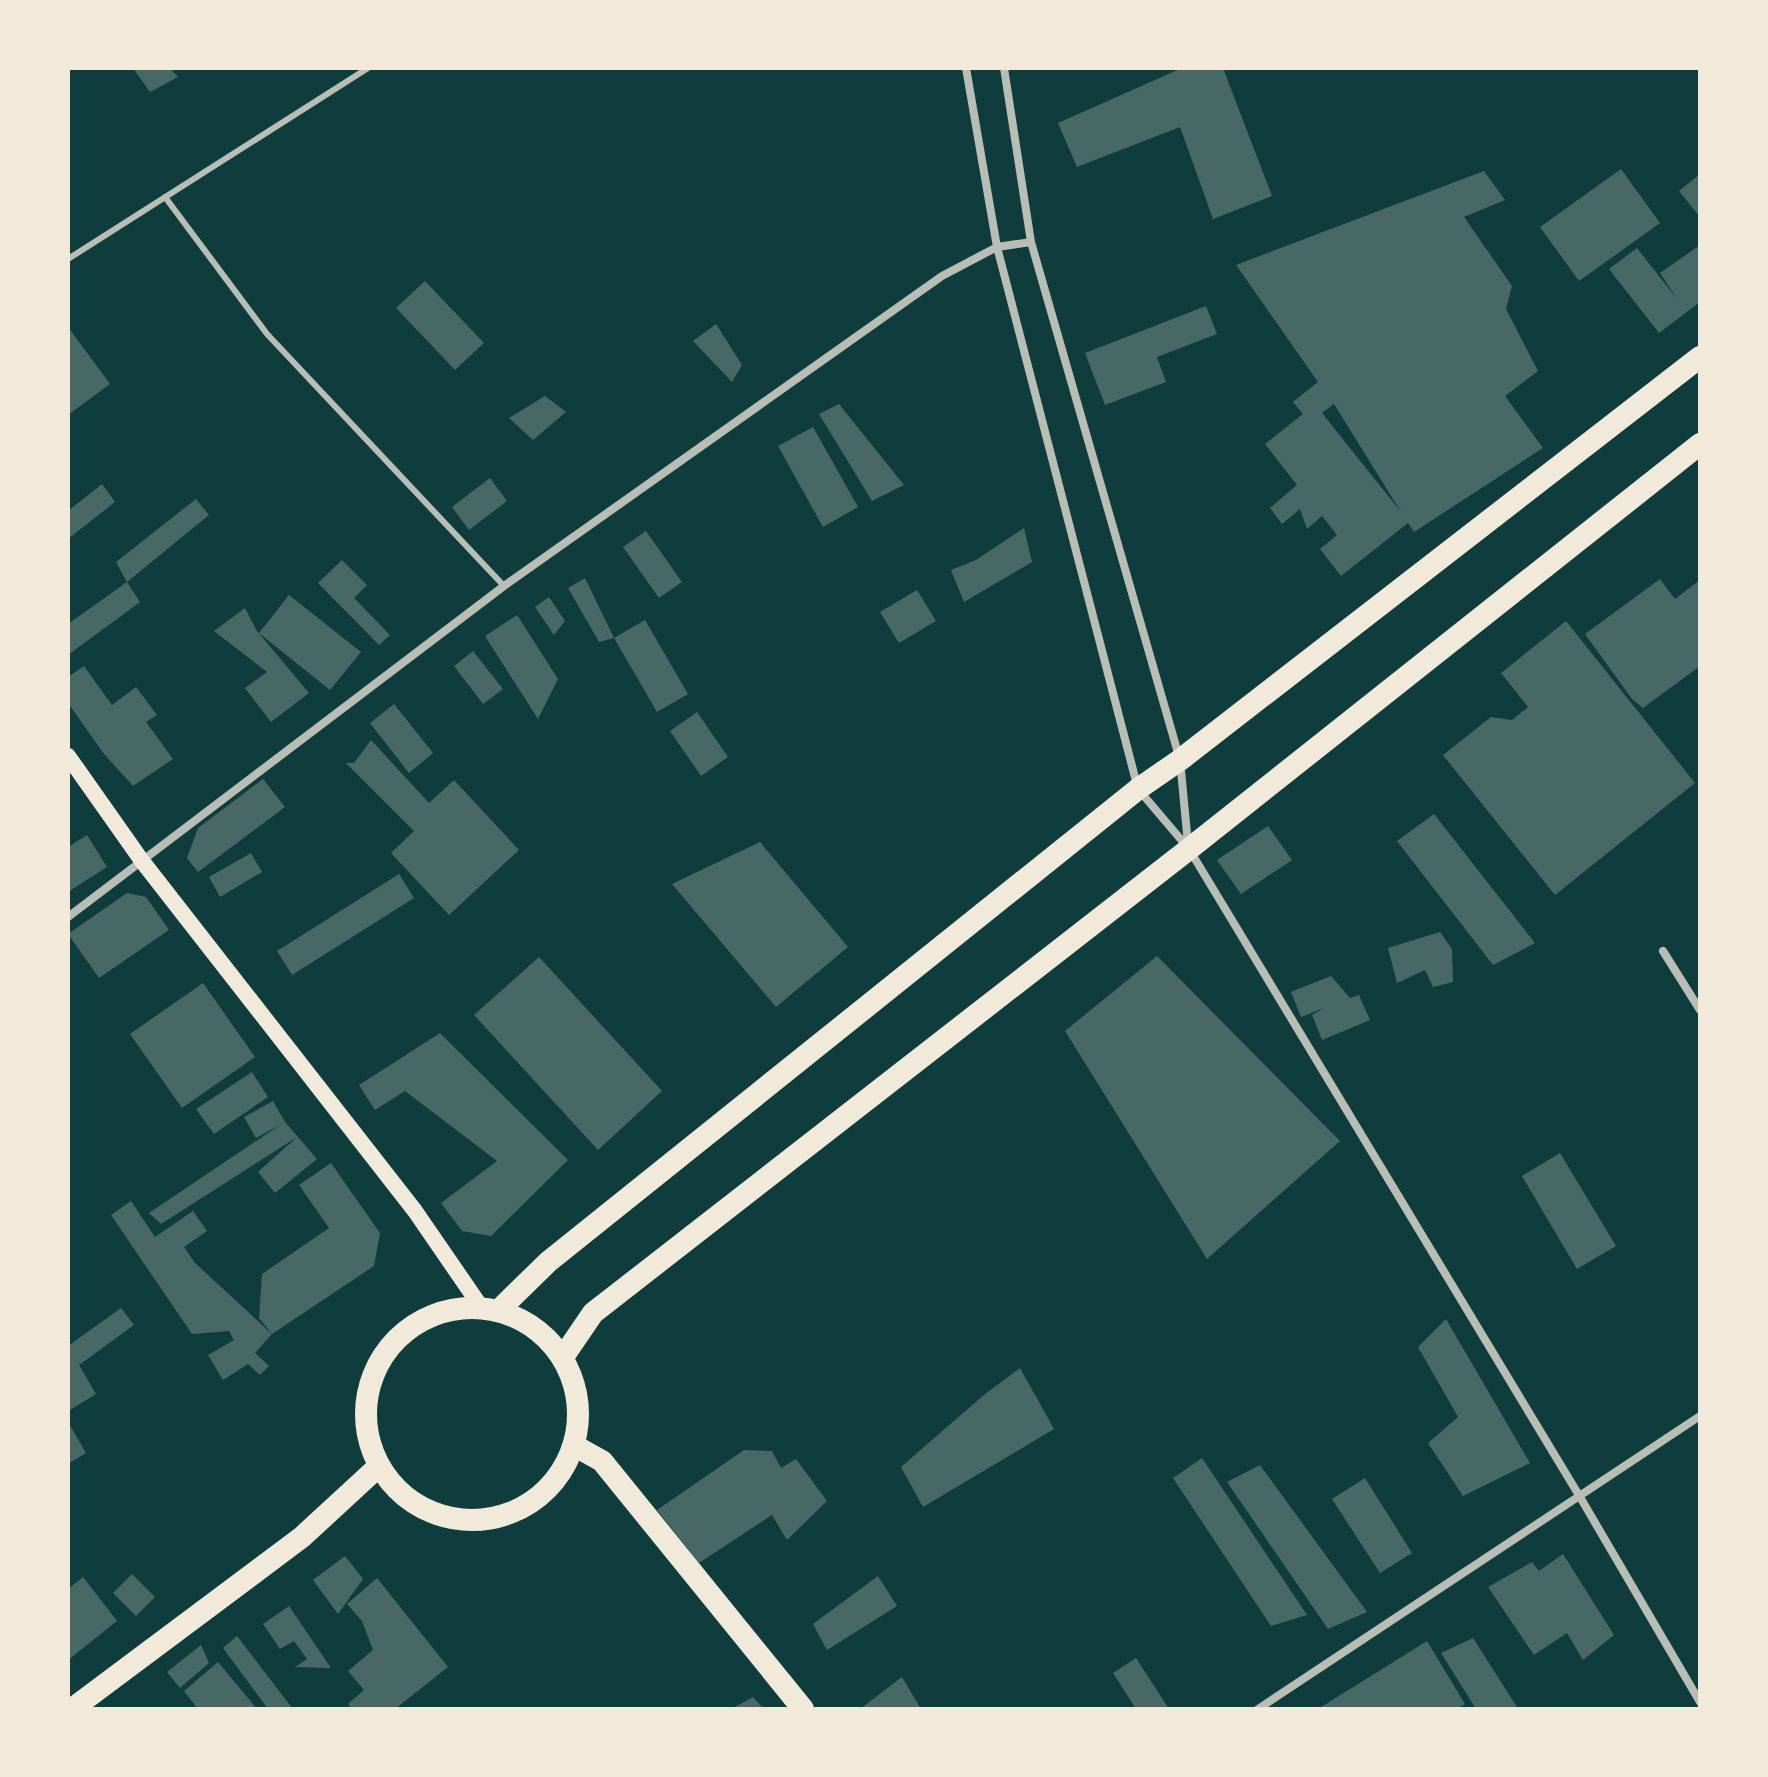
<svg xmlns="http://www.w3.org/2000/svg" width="1768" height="1777" viewBox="0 0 1768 1777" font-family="'Source Serif 4',serif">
	<rect width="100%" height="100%" fill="#0f3d3e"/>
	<!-- building -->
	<path fill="#486865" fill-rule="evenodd" d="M133 68H170L178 77 150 92Z
		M1182 68H1223L1272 196 1213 219 1180 127 1077 167 1058 123Z
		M1621 169 1660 223 1579 281 1540 227Z
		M1484 171 1505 200 1464 217 1512 286 1506 309 1538 371 1505 396 1543 448 1414 532 1408 523 1341 576 1320 549 1337 535 1322 516 1307 529 1300 509 1282 524 1270 508 1297 485 1265 444 1303 414 1293 402 1318 382 1236 265ZM1334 404 1401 512 1322 413Z
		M1700 174V217L1679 191Z
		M1700 245V302L1659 333 1609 269 1637 248 1677 299 1660 273Z
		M425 281 484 343 455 370 396 308Z
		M1206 306 1217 334 1157 357 1166 382 1105 405 1085 353Z
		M716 324 742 365 732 382 693 341Z
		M68 327 110 384 68 415Z
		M545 396 566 412 533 440 509 418Z
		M839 404 904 485 872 501 819 414Z
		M813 427 858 507 823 527 778 446Z
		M490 478 507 501 469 530 452 507Z
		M102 484 115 502 68 539V511Z
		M196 499 209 515 127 582 116 562Z
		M1024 528 1032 562 964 602 951 570 976 560Z
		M646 531 682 582 659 598 623 547Z
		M342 560 367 585 354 598 390 635 379 645 318 583Z
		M585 578 614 638 599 642 568 588Z
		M1660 579 1675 599 1700 580V666L1643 708 1632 699 1585 634Z
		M127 582 140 602 68 655V624Z
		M917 590 936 621 899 643 880 612Z
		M289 595 361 652 330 690 259 633Z
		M549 597 565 621 554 635 535 607Z
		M245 608 257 631 309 693 271 722 245 688 267 672 214 631Z
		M517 615 558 679 538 719 485 636Z
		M645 620 688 694 657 712 614 638Z
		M1566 621 1695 783 1555 895 1443 755 1491 717 1512 720 1528 707 1501 673Z
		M473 651 503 689 483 704 454 666Z
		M84 666 112 705 136 687 157 715 146 722 173 759 133 786 104 754 68 703V677Z
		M394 704 433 753 409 773 370 723Z
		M697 712 728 757 701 776 670 731Z
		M371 740 429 803 454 780 519 850 449 915 391 853 414 831 346 763H354Z
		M263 779 285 807 198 872 187 858 198 828Z
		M1434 814 1535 943 1493 965 1397 841Z
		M1268 826 1292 860 1241 894 1217 860Z
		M87 835 107 867 68 892V847Z
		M760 842 848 947 776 1007 672 884Z
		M251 853 262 872 220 897 209 877Z
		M399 874 414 898 292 975 277 951Z
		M127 893 146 897 169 930 99 978 68 934Z
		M1440 932 1452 949 1453 982 1433 987 1425 970 1397 983 1388 948Z
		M1157 956 1340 1141 1207 1259 1065 1031Z
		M539 957 662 1091 598 1150 474 1015Z
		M1331 976 1350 998 1359 995 1370 1020 1322 1040 1312 1015 1324 1008 1301 1017 1291 992Z
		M203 983 255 1057 182 1108 130 1034Z
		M440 1033 568 1160 491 1236 462 1231 441 1203 497 1161 405 1091 375 1110 359 1085Z
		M252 1072 268 1097 214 1134 196 1109Z
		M273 1101 285 1122 317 1159 275 1193 258 1172 297 1137 161 1224 149 1213 280 1125 256 1138 244 1117Z
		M1560 1153 1616 1246 1577 1269 1522 1176Z
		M331 1163 380 1233 374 1266 272 1334 255 1353 269 1366 260 1375 248 1364 223 1380 208 1355 234 1340 229 1331 192 1334 111 1215 131 1201 155 1237 193 1211 207 1231 184 1247 195 1263 272 1334 259 1318 262 1274 329 1228 299 1185Z
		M121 1308 134 1325 79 1365 96 1394 68 1411V1346Z
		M1446 1319 1530 1463 1463 1496 1428 1443 1458 1417 1418 1347Z
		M1020 1368 1054 1429 923 1507 901 1467 985 1394Z
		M68 1422 86 1453 68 1464Z
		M744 1450 772 1451 781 1468 796 1459 827 1501 787 1540 772 1515 699 1563 657 1510Z
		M1202 1458 1307 1615 1271 1626 1173 1478Z
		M1260 1465 1367 1612 1328 1629 1227 1482Z
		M1365 1478 1412 1553 1380 1573 1332 1499Z
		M1563 1554 1614 1635 1583 1660 1567 1633 1534 1655 1488 1587 1532 1562 1539 1571Z
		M345 1556 363 1579 338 1614 313 1580Z
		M132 1574 155 1597 136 1616 113 1593Z
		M878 1576 897 1606 827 1650 813 1624Z
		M83 1577 117 1621 68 1660V1589Z
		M377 1578 448 1667 395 1709H352L348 1704 364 1690 348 1671 373 1650 362 1621 347 1604Z
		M289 1606 331 1668 295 1667 307 1659 294 1641 280 1649 263 1624Z
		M237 1636 289 1704 293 1709H268L223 1648Z
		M1473 1638 1517 1707 1512 1709H1476L1441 1653Z
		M1427 1641 1465 1704 1457 1709H1318Z
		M201 1645 209 1663 180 1688 167 1672Z
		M1136 1658 1169 1709H1136L1113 1673Z
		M218 1662 257 1709H198L184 1691Z
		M902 1677 921 1709H860Z
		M753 1697 764 1709H731Z"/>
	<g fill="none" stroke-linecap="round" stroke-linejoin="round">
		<!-- service -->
		<path stroke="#b8beb3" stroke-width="6" d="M165 197 267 334 504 586
			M68 259 368 68"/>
		<!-- minor -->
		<path stroke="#b8beb3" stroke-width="8" d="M966 68 997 247 1138 789 1189 849 1580 1497 1700 1702
			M1004 68 1031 242 1180 760 1188 844
			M68 917 504 586 942 276 997 247 1031 242
			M1663 951 1700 1010
			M1258 1709 1700 1416"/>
		<!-- secondary -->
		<path stroke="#f1e9da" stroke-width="16" d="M68 756 142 861 415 1211 481 1307"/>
		<!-- trunk -->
		<path stroke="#f1e9da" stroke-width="22" d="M366 1414a106 106 0 1 1 212 0a106 106 0 1 1-212 0Z
			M499 1310 548 1262 1138 789 1180 760 1700 357
			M563 1357 593 1313 1189 849 1700 444
			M575 1446 602 1461 803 1709
			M72 1709 302 1537 379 1466"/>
	</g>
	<!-- border -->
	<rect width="1768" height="1777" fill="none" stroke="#f1e9da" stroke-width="140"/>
</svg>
